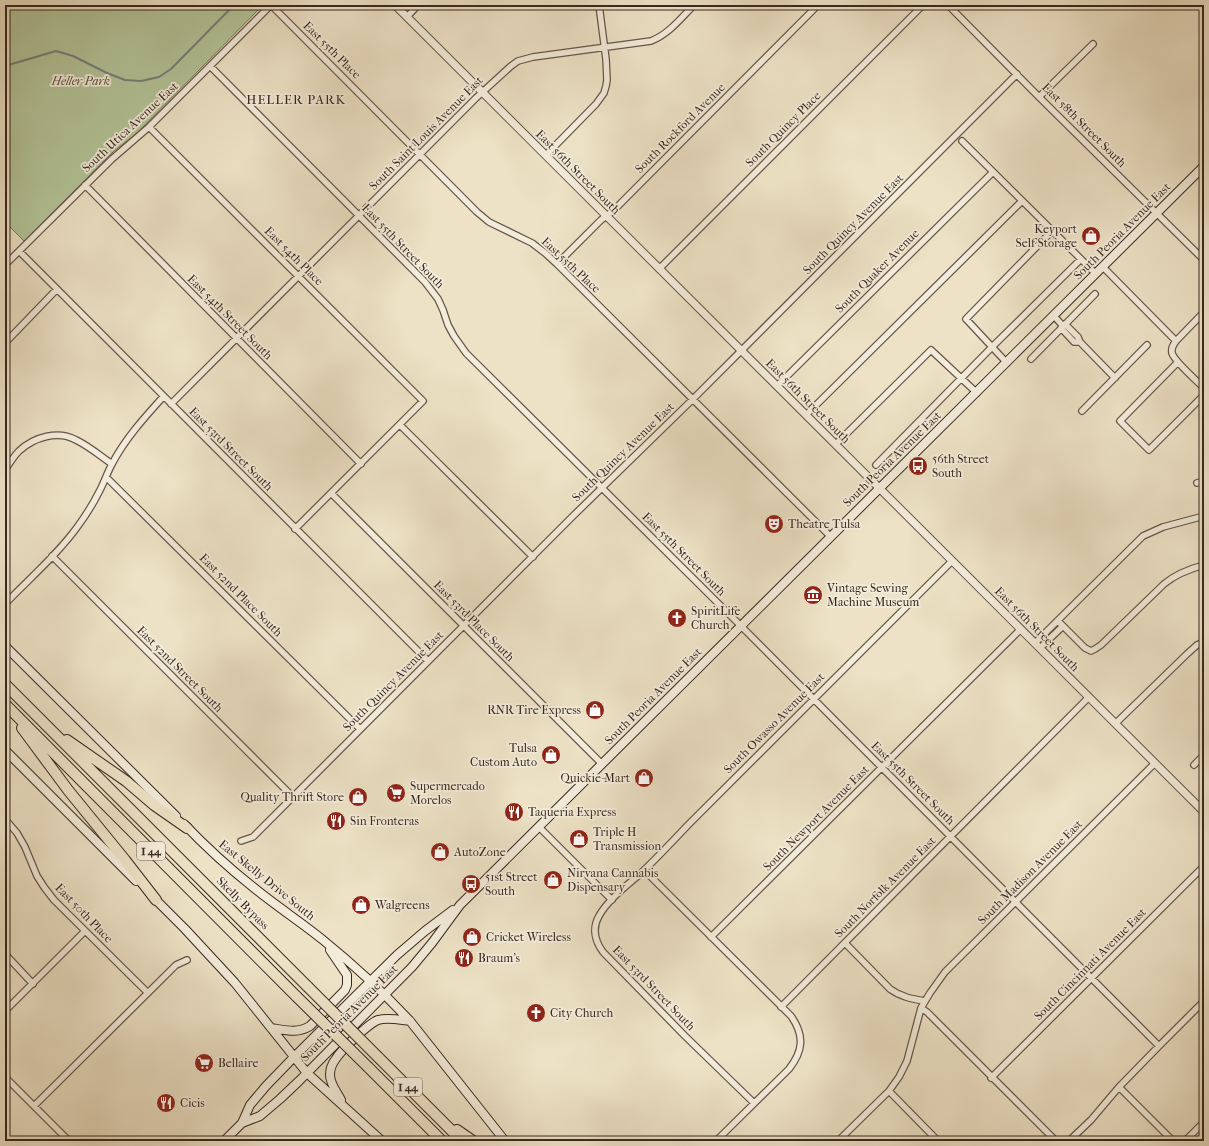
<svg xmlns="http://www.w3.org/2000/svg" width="1209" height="1146" viewBox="0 0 1209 1146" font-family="'IM FELL French Canon',serif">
	<rect width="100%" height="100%" fill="#ede2c6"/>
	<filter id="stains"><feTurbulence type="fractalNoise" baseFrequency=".005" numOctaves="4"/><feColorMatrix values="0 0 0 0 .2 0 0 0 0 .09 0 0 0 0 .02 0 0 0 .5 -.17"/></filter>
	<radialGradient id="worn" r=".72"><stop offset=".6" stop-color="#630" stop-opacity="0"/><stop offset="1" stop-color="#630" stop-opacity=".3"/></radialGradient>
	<!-- green -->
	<path fill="#b3c499" stroke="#76765c" d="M5 5H263L136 134 113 152 24 241 5 222Z"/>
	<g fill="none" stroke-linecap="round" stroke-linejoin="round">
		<!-- stream -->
		<path stroke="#73817c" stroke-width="2" d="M5 66 56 51 73 56 107 73 125 80 141 81 159 77 171 69 234 5"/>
		<defs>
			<path id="minor" d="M271 5 477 212 489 222 532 243 545 253 557 264 830 536
				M948 5 1039 97 1204 260
				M407 17 418 5
				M210 66 425 282 438 299 443 310 448 325 454 336 466 353 733 618 1159 1046
				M1039 97 1093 44
				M149 127 423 401 295 529
				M962 141 1096 274
				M546 155 596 104 604 93 606 86 607 80 606 59 599 5
				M85 185 361 464
				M19 251 428 661
				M557 264 601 220 613 211 818 5
				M5 265 112 159 149 127 271 5
				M1103 267 1176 341
				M659 269 923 5
				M1204 312 1176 341C1173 345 1171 348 1172 353 1174 361 1197 381 1204 388
				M1054 316 1063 326
				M1065 324 1078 337 1080 342 1115 378
				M1061 328 1074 342H1080
				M5 343 57 289
				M1031 359 1095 294
				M1178 362 1120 421 1149 450 1204 395
				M1007 363 966 319 1053 230
				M777 386 993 172
				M171 404 476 98 511 66 518 61 533 57 651 41C669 34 681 18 694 5
				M1082 411 1147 345
				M806 415 1022 201
				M400 425 533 557
				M836 444 931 350 977 393
				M876 465 992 347 1081 259
				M5 470C9 464 14 456 19 451 34 437 58 430 76 440 89 446 100 456 112 464
				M106 477 360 729
				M1197 483 1204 481
				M331 493 602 764
				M52 556 293 797
				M5 604C29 579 58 554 78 526 86 515 93 504 99 492 104 483 107 473 112 464 125 439 144 418 163 397
				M1058 621 1085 648 1091 651 1095 649 1101 645 1164 584C1176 574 1189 569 1204 565
				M1035 643 1143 536 1163 527 1204 516
				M1040 648 1063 626
				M1116 723 1187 654 1197 645 1204 642
				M1194 765 1204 755
				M5 819 17 833 25 847 37 876 44 887 54 900 148 993
				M539 827 612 900
				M241 841 253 837 572 517 693 399 1017 74
				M644 870 791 1016C805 1036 803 1051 789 1069L716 1141
				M711 937 1021 629
				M845 943 890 989C901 997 912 999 925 1001
				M5 954 33 984
				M781 1007 1089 697
				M921 1008 927 1012 1056 1141
				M5 1011 85 931
				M5 1077 69 1141
				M991 1078 1204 866
				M1119 1087 1173 1141
				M889 1091 938 1141
				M754 1103 685 1036 603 952C595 941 592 928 599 916 607 901 626 886 639 875 656 859 672 842 688 825 776 737 864 649 952 561
				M34 1106 176 965 187 960
				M838 1141 889 1091 899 1077 907 1061 921 1008 930 993 945 972 1155 763
				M1069 1141 1091 1120 1119 1087 1159 1046 1204 1001
				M1185 1141 1204 1122"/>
			<path id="tertiary" d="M395 5 1204 812"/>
			<path id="secondary" d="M5 646 176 816
				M5 750 136 881
				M184 824C206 847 229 868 253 887 276 906 301 922 323 940 354 965 383 992 410 1021L505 1141
				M152 896 185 929 235 983 307 1073 382 1141
				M271 1028C285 1030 297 1034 310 1026L345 990 347 985V975L330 950
				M341 1100C337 1092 330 1084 330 1075 330 1069 332 1064 335 1060 341 1050 368 1024 378 1020 388 1017 400 1020 410 1021
				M242 1123 260 1116 280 1099 299 1081 412 967 432 943 460 905 1204 166
				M224 1141 242 1123 250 1105 266 1086 294 1057 397 955 425 931 453 910"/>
			<path id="motorway" d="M5 684 308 987
				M5 704 297 997
				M22 728 68 790 125 860 156 900
				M67 740 126 781 154 805 187 828
				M378 1057 462 1141
				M368 1067 442 1141
				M457 1130 473 1141"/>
		</defs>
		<!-- minor casing -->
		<use href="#minor" stroke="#66564a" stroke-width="8"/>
		<!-- tertiary casing -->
		<use href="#tertiary" stroke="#66564a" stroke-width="9"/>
		<!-- secondary casing -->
		<use href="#secondary" stroke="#392820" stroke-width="10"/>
		<!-- motorway casing -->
		<use href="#motorway" stroke="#392820" stroke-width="12"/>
		<!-- minor -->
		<use href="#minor" stroke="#f3ecda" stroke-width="5.5"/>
		<!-- tertiary -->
		<use href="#tertiary" stroke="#f3ecda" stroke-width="7"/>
		<!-- secondary -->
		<use href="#secondary" stroke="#f3ecda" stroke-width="8"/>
		<!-- motorway -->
		<use href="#motorway" stroke="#ede2c6" stroke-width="10"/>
		<defs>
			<path id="motorway-bridge" d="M308 987 378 1057
				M297 997 368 1067"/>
		</defs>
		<!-- motorway-bridge casing -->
		<use href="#motorway-bridge" stroke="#392820" stroke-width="12" stroke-linecap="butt"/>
		<!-- motorway-bridge -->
		<use href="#motorway-bridge" stroke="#ede2c6" stroke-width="10"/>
	</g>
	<!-- icons -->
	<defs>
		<symbol id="shop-disc" viewBox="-11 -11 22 22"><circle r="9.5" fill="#8f2418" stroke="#f3ecda"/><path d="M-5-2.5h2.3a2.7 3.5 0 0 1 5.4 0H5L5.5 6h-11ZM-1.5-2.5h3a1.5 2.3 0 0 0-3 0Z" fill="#fff"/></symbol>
		<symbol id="bus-disc" viewBox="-11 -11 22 22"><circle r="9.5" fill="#8f2418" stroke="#f3ecda"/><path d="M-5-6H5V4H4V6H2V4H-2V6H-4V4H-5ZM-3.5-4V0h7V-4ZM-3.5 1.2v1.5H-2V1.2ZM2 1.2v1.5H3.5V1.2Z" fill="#fff"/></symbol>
		<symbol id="theatre-disc" viewBox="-11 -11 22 22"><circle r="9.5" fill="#8f2418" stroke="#f3ecda"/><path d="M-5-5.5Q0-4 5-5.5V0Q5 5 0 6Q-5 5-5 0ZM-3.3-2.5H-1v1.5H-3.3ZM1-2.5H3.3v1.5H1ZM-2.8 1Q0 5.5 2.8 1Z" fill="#fff"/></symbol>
		<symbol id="museum-disc" viewBox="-11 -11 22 22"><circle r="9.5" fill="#8f2418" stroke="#f3ecda"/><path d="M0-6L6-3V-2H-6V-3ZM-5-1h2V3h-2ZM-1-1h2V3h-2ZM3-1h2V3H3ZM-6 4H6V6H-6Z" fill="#fff"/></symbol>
		<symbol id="church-disc" viewBox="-11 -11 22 22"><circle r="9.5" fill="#8f2418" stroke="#f3ecda"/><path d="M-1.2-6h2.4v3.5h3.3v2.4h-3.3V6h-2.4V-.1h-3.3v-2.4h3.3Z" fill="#fff"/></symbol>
		<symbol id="supermarket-disc" viewBox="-11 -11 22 22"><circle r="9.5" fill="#8f2418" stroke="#f3ecda"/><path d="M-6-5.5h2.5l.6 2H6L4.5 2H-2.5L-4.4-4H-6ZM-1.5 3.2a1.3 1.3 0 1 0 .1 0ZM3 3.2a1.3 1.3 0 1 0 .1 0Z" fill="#fff"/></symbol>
		<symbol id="restaurant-disc" viewBox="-11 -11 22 22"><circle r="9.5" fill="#8f2418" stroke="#f3ecda"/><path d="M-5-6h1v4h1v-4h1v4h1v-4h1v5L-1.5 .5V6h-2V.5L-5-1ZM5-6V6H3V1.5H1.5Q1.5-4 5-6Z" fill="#fff"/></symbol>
	</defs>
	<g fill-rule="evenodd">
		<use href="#shop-disc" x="1080" y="225" width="22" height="22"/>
		<use href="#bus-disc" x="907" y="455" width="22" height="22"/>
		<use href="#theatre-disc" x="763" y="513" width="22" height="22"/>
		<use href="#museum-disc" x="802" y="584" width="22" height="22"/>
		<use href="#church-disc" x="666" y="607" width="22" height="22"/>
		<use href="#shop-disc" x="584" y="699" width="22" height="22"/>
		<use href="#shop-disc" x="540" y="744" width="22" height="22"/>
		<use href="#shop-disc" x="633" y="767" width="22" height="22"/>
		<use href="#supermarket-disc" x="385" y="782" width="22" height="22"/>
		<use href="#shop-disc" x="347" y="786" width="22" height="22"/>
		<use href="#restaurant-disc" x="503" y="801" width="22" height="22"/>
		<use href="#restaurant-disc" x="325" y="810" width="22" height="22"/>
		<use href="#shop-disc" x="568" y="828" width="22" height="22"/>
		<use href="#shop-disc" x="429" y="841" width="22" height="22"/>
		<use href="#shop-disc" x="542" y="869" width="22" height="22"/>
		<use href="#bus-disc" x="460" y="873" width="22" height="22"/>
		<use href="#shop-disc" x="350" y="894" width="22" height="22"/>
		<use href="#shop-disc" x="461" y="926" width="22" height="22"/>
		<use href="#restaurant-disc" x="453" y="947" width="22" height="22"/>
		<use href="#church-disc" x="525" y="1002" width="22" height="22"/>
		<use href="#supermarket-disc" x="193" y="1052" width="22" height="22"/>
		<use href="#restaurant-disc" x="155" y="1092" width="22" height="22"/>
	</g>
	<g text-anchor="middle" stroke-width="3.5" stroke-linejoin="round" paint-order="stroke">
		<!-- shield labels -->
		<g fill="#f3ecda" stroke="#716358" stroke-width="1">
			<rect x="137" y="842" width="28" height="18" rx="3"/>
			<rect x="394" y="1078" width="28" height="18" rx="3"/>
		</g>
		<g font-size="11" font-weight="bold" fill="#392820">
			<text x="151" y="855">I 44</text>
			<text x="408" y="1091">I 44</text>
		</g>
		<!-- street labels -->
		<g font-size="12" fill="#392820" stroke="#f3ecda">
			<text transform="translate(332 50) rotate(45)" y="4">East 55th Place</text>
			<text transform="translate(1084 125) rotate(45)" y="4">East 58th Street South</text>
			<text transform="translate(130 127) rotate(-43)" y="4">South Utica Avenue East</text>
			<text transform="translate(680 128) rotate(-45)" y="4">South Rockford Avenue</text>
			<text transform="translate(783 129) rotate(-45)" y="4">South Quincy Place</text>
			<text transform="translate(426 133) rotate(-45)" y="4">South Saint Louis Avenue East</text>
			<text transform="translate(578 172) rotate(45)" y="4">East 56th Street South</text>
			<text transform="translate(853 224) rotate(-45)" y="4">South Quincy Avenue East</text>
			<text transform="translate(1122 231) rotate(-45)" y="4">South Peoria Avenue East</text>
			<text transform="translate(403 246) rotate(46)" y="4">East 55th Street South</text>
			<text transform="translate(294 256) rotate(45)" y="4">East 54th Place</text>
			<text transform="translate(571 265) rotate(43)" y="4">East 55th Place</text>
			<text transform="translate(877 271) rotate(-45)" y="4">South Quaker Avenue</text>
			<text transform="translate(230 317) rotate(45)" y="4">East 54th Street South</text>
			<text transform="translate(808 401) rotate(45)" y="4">East 56th Street South</text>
			<text transform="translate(231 449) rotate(45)" y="4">East 53rd Street South</text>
			<text transform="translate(623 452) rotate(-44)" y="4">South Quincy Avenue East</text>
			<text transform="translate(892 459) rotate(-44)" y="4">South Peoria Avenue East</text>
			<text transform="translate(684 554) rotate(45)" y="4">East 55th Street South</text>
			<text transform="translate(241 595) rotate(45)" y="4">East 52nd Place South</text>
			<text transform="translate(474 621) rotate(45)" y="4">East 53rd Place South</text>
			<text transform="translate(1037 629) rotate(45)" y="4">East 56th Street South</text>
			<text transform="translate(180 669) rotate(45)" y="4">East 52nd Street South</text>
			<text transform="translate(393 681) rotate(-45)" y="4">South Quincy Avenue East</text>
			<text transform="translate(653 696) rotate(-45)" y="4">South Peoria Avenue East</text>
			<text transform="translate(774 723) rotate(-45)" y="4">South Owasso Avenue East</text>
			<text transform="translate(913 783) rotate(45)" y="4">East 55th Street South</text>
			<text transform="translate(816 818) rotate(-45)" y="4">South Newport Avenue East</text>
			<text transform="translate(1030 872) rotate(-45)" y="4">South Madison Avenue East</text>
			<text transform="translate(267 880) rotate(39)" y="4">East Skelly Drive South</text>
			<text transform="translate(885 887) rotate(-45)" y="4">South Norfolk Avenue East</text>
			<text transform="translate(243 903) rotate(45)" y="4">Skelly Bypass</text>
			<text transform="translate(84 913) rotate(46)" y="4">East 50th Place</text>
			<text transform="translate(1090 964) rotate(-45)" y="4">South Cincinnati Avenue East</text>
			<text transform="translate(654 988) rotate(46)" y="4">East 53rd Street South</text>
			<text transform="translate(349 1013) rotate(-45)" y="4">South Peoria Avenue East</text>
		</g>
		<!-- park labels -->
		<g font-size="12" font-style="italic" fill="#584f3e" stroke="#f3ecda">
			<text x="81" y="85">Heller Park</text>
		</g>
		<!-- poi labels -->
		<g font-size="12" fill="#392820" stroke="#f3ecda" text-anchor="start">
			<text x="1077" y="233" text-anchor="end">Keyport<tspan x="1077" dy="14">Self Storage</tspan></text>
			<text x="932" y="463">56th Street<tspan x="932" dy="14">South</tspan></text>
			<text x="788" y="528">Theatre Tulsa</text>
			<text x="827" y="592">Vintage Sewing<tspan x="827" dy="14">Machine Museum</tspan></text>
			<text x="691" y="615">SpiritLife<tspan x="691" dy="14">Church</tspan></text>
			<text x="581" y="714" text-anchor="end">RNR Tire Express</text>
			<text x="537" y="752" text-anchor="end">Tulsa<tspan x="537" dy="14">Custom Auto</tspan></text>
			<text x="630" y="782" text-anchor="end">Quickie-Mart</text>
			<text x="410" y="790">Supermercado<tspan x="410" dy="14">Morelos</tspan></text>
			<text x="344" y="801" text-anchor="end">Quality Thrift Store</text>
			<text x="528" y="816">Taqueria Express</text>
			<text x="350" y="825">Sin Fronteras</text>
			<text x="593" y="836">Triple H<tspan x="593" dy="14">Transmission</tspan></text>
			<text x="454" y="856">AutoZone</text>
			<text x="567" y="877">Nirvana Cannabis<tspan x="567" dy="14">Dispensary</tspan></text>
			<text x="485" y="881">51st Street<tspan x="485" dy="14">South</tspan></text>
			<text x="375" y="909">Walgreens</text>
			<text x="486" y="941">Cricket Wireless</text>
			<text x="478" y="962">Braum's</text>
			<text x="550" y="1017">City Church</text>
			<text x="218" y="1067">Bellaire</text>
			<text x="180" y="1107">Cicis</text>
		</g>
		<!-- neighbourhood labels -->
		<g font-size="13" letter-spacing="1" fill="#392820" stroke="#f3ecda">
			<text x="296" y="104">HELLER PARK</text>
		</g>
	</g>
	<!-- margin -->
	<rect width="1209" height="1146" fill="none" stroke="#ede2c6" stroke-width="20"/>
	<rect x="6" y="6" width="1197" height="1134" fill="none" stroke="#392820" stroke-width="2"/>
	<rect x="10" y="10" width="1189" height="1126" fill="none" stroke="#392820"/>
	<rect width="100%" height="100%" filter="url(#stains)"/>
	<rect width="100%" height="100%" fill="url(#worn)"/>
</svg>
